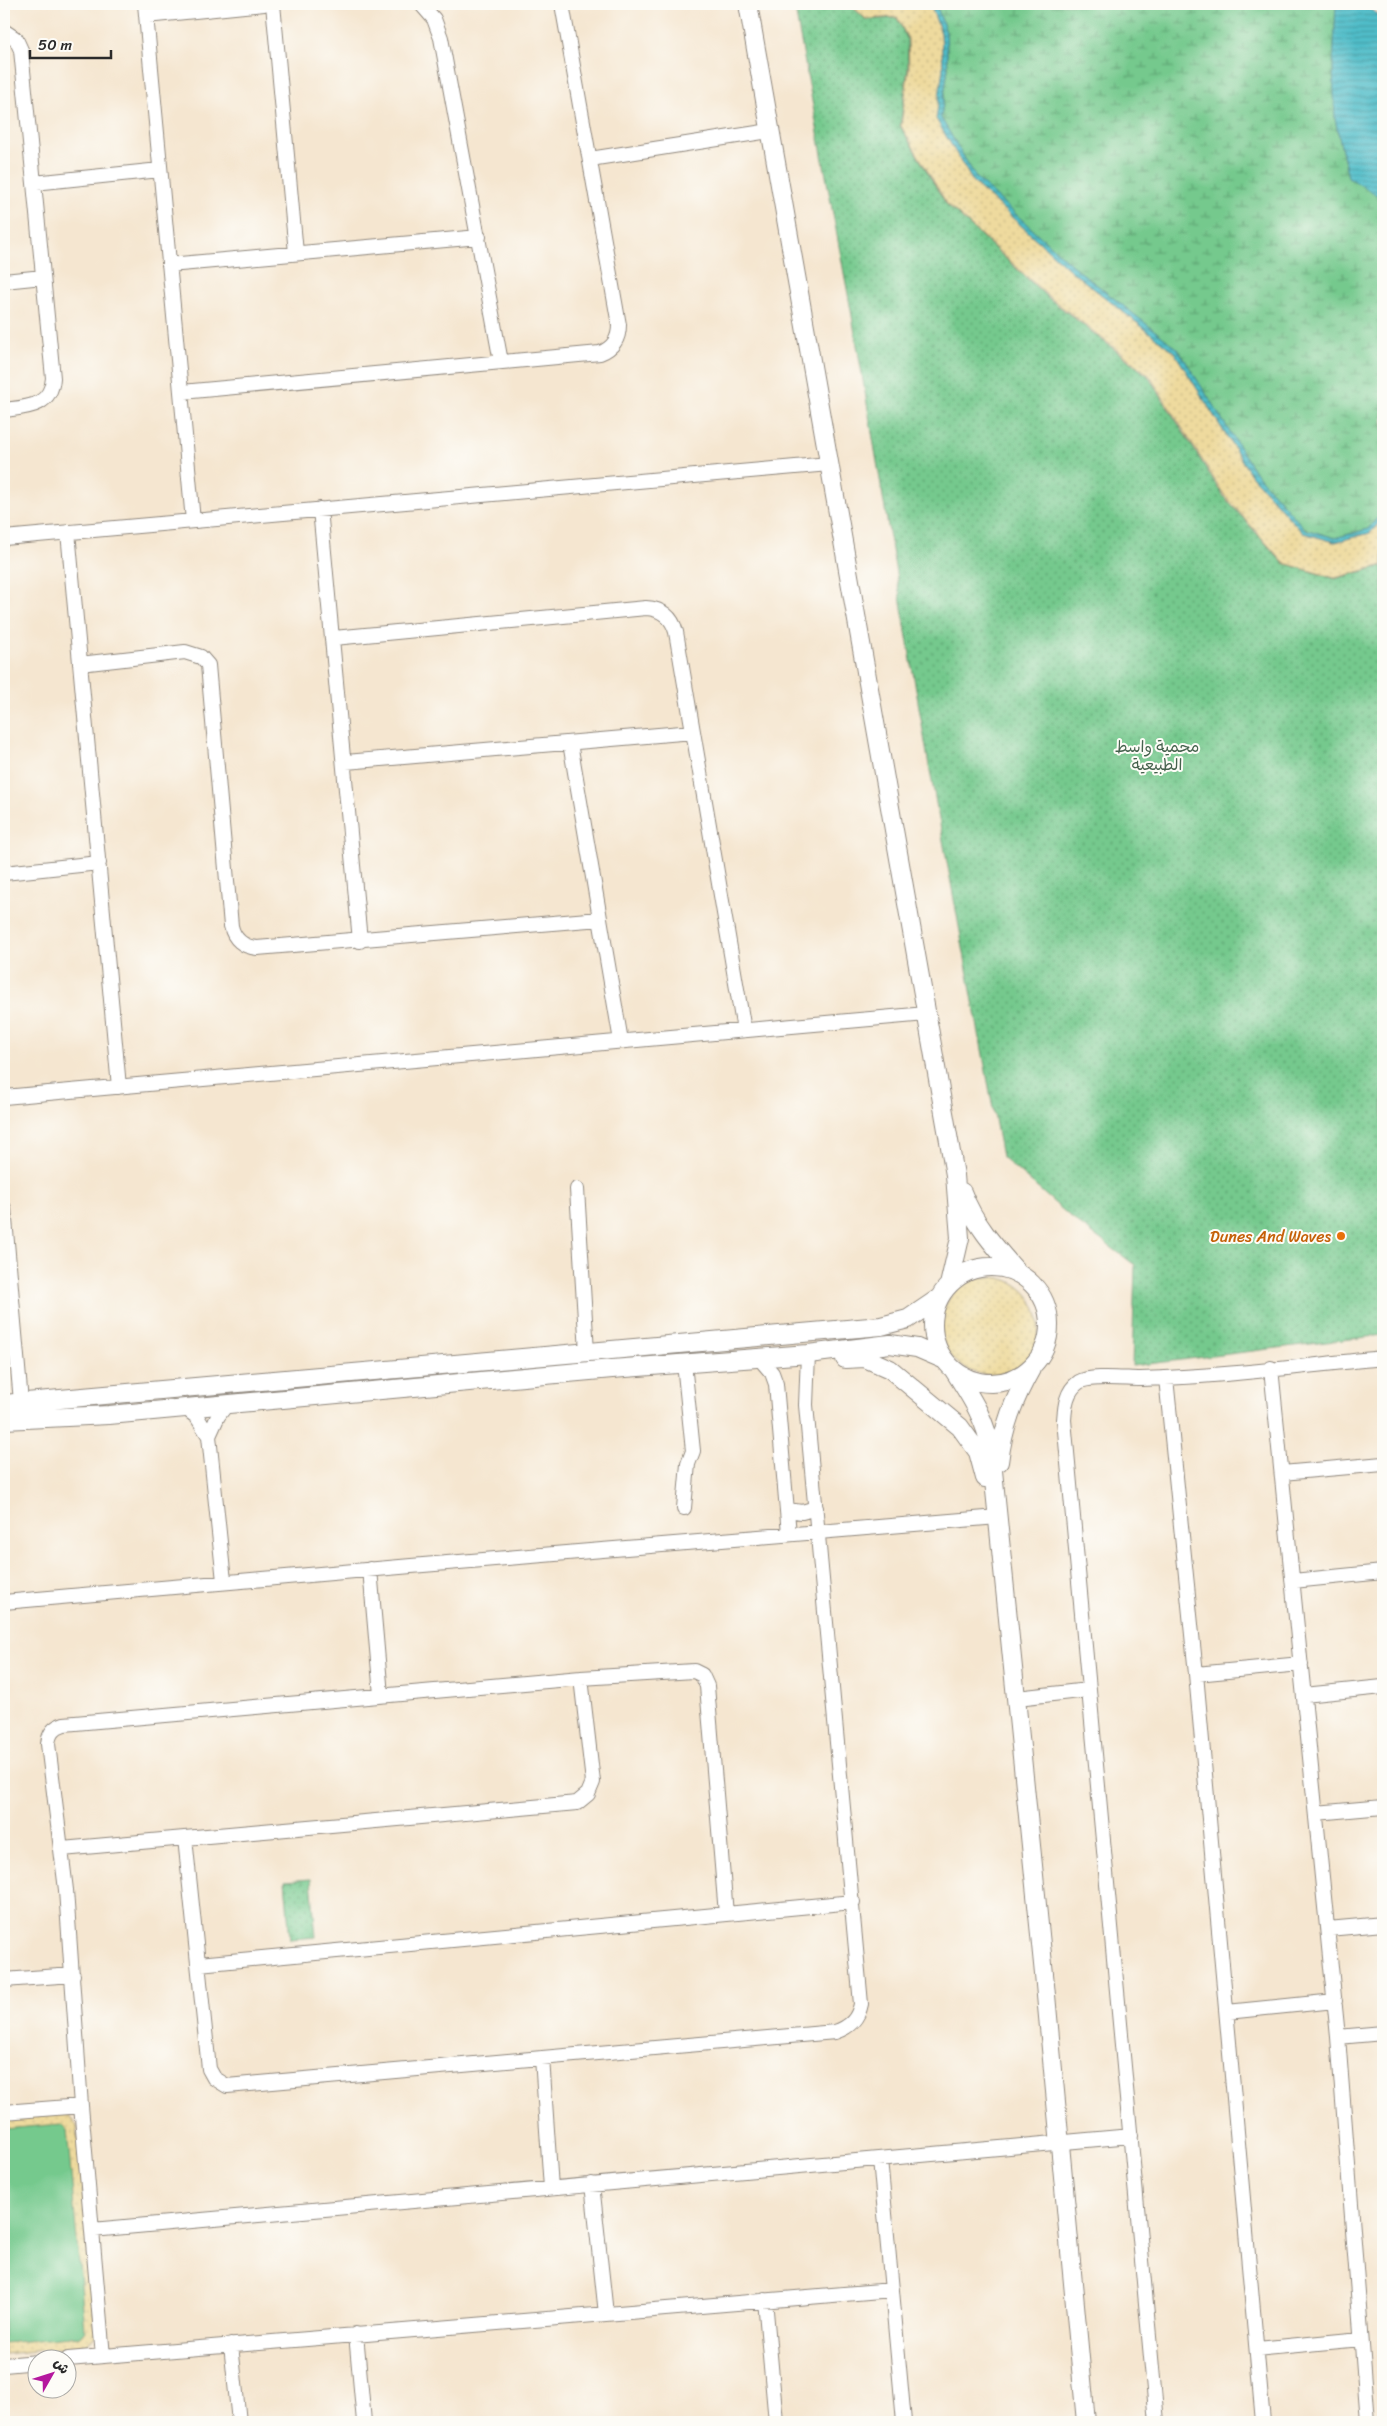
<svg xmlns="http://www.w3.org/2000/svg" width="1387" height="2426" viewBox="0 0 1387 2426" font-family="Sriracha,'Playpen Sans Arabic',sans-serif">
	<defs>
		<pattern id="grass-dots" width="8" height="8" patternUnits="userSpaceOnUse" patternTransform="scale(1.25)"><rect width="8" height="8" fill="#74c98d"/><path d="M2 2h.1M6 6h.1" fill="none" stroke="#5fa373" stroke-width="1.8" stroke-linecap="round"/></pattern>
		<pattern id="wetland-marsh" width="20" height="14" patternUnits="userSpaceOnUse" patternTransform="scale(1.25)"><rect width="20" height="14" fill="#74c98d"/><path d="M1 5h8M5 5V1M11 12h8M15 12V8" fill="none" stroke="#5fa373"/></pattern>
		<pattern id="sand-dots" width="8" height="8" patternUnits="userSpaceOnUse" patternTransform="scale(1.25)"><rect width="8" height="8" fill="#eeda9e"/><path d="M2 2h.1M6 6h.1" fill="none" stroke="#cb8" stroke-width="1.8" stroke-linecap="round"/></pattern>
		<pattern id="water-rules" width="6" height="5" patternUnits="userSpaceOnUse" patternTransform="scale(1.25)"><rect width="6" height="5" fill="#50bdc9"/><path d="M0 2.5h6" fill="none" stroke="#439aa3"/></pattern>
	</defs>
	<rect width="100%" height="100%" fill="#fdfcf7"/>
	<filter id="ink" filterUnits="userSpaceOnUse"><feTurbulence type="fractalNoise" baseFrequency=".02" numOctaves="2"/><feDisplacementMap in="SourceGraphic" scale="10" xChannelSelector="R" yChannelSelector="G"/><feConvolveMatrix kernelMatrix="1 2 1 2 8 2 1 2 1" color-interpolation-filters="sRGB"/></filter>
	<filter id="wash" filterUnits="userSpaceOnUse"><feTurbulence type="fractalNoise" baseFrequency=".0096" numOctaves="4" result="noise"/><feDisplacementMap in="SourceGraphic" scale="20" xChannelSelector="R" yChannelSelector="G"/><feGaussianBlur stdDeviation="1.12" result="paint"/><feColorMatrix in="noise" values="0 0 0 0 0 0 0 0 0 0 0 0 0 0 0 0 0 1.4 0 .05"/><feComposite in="paint" operator="in"/></filter>
	<g filter="url(#wash)">
		<rect width="100%" height="100%" fill="#f5e6d0"/>
		<!-- grass -->
		<path fill="url(#grass-dots)" stroke="#507a5c" d="M794 4H849L866 20 897 18 907 39 908 67 900 126 946 204 1047 297 1148 376 1223 496 1283 563 1335 579 1383 566V1335L1132 1366 1135 1265 1073 1219 1002 1157 928 760 852 316Z
			M311 1879 316 1937 290 1939 285 1881Z"/>
		<!-- wetland -->
		<path fill="url(#wetland-marsh)" stroke="#507a5c" d="M936 4H1336L1333 67 1335 119 1348 177 1378 196 1383 191V511L1368 529 1335 538 1305 529 1255 472 1178 349 1073 266 977 179 941 118 948 68 946 32Z"/>
		<!-- sand -->
		<path fill="url(#sand-dots)" stroke="#8c8264" d="M850 4H930L941 33 943 68 937 119 973 182 1070 270 1174 352 1251 475 1303 533 1335 542 1370 533 1383 519V565L1335 578 1284 563 1224 495 1149 375 1048 296 947 204 901 126 909 67 908 39 897 17 866 19Z
			M941 1326a49 49 0 1 1 98 0a49 49 0 1 1-98 0Z
			M65 2112 77 2126 96 2334 85 2346 4 2354V2118Z"/>
		<!-- park -->
		<path fill="#74c98d" stroke="#507a5c" d="M61 2124 67 2130 85 2330 80 2336 4 2343V2129Z"/>
		<!-- water -->
		<path fill="url(#water-rules)" stroke="#3e747a" d="M930 4H936L946 32 948 68 941 118 977 179 1073 266 1178 349 1255 472 1305 529 1335 538 1368 529 1383 511V518L1370 533 1335 542 1303 533 1251 475 1174 352 1070 270 973 182 936 119 943 68 941 33Z
			M1336 4H1364L1383 18V191L1378 196 1348 177 1335 119 1333 67Z"/>
	</g>
	<g filter="url(#ink)">
		<g fill="none" stroke-linecap="round" stroke-linejoin="round">
			<defs>
				<path id="minor" d="M145 4 193 521
					M273 4 296 253
					M421 4 434 19 441 38 501 362
					M146 16 264 4
					M4 31 16 39 21 50 53 378C51 407 27 407 4 410
					M590 159 770 131
					M34 183 160 170
					M169 265 479 237
					M4 281 43 277
					M182 392 600 353C613 348 619 339 619 325L562 4
					M320 509 360 941
					M68 532 119 1087
					M4 538 829 464
					M334 638 646 608C662 609 672 617 676 632L744 1030
					M80 664 185 652 201 657 208 665 231 926C234 939 243 947 257 948L600 919
					M570 743 621 1041
					M346 762 693 732
					M4 873 99 863
					M4 1097 926 1014
					M577 1189 587 1352
					M4 1208 21 1402
					M760 1359 772 1373 776 1384 789 1534
					M684 1363 693 1451 688 1464 684 1508
					M1271 1368 1338 2037 1368 2422
					M1166 1378 1196 1674 1263 2422
					M185 1408 197 1417 209 1436 224 1581
					M209 1436 218 1416 227 1404
					M1282 1473 1383 1464
					M787 1510 802 1512 816 1508
					M370 1569 381 1695
					M1293 1581 1383 1572
					M4 1602C335 1571 667 1545 998 1517
					M1196 1674 1301 1664
					M1304 1695 1383 1687
					M1017 1698 1088 1690
					M1316 1813 1383 1807
					M185 1838 209 2069 214 2078 227 2086 835 2032C850 2027 858 2019 861 2004L806 1405 808 1354
					M62 1849 577 1803 588 1794 593 1782 581 1678
					M1328 1929 1383 1924
					M199 1964 853 1902
					M4 1980 73 1975
					M1227 2012 1335 2001
					M1338 2037 1383 2033
					M542 2058 551 2188
					M4 2112 81 2106
					M880 2159 904 2422
					M592 2184 606 2314
					M92 2230 1131 2136
					M765 2300 776 2422
					M356 2334 364 2422
					M231 2345 239 2422
					M1257 2349 1361 2339
					M103 2356 81 2106 66 1890 48 1744C49 1733 54 1727 64 1724L581 1678 694 1671 702 1675 707 1686 726 1914
					M68 2359 892 2290
					M4 2365 38 2362
					M1157 2422 1064 1420C1065 1406 1066 1391 1079 1382 1090 1375 1126 1379 1140 1379 1221 1377 1302 1366 1383 1358"/>
				<path id="major" d="M748 4 955 1175 960 1238 949 1285
					M962 1192C974 1224 996 1248 1019 1274
					M933 1325a58 58 0 1 1 116 0a58 58 0 1 1-116 0Z
					M845 1359 865 1358 890 1369 960 1427 978 1452 985 1478
					M953 1369C970 1396 986 1419 991 1451L1044 1974 1086 2422
					M4 1404 881 1326 908 1319 939 1298
					M4 1420 109 1415 612 1369 808 1354 890 1344 917 1348 945 1360
					M999 1462C1003 1427 1014 1399 1031 1369"/>
			</defs>
			<!-- minor casing -->
			<use href="#minor" stroke="#90887e" stroke-width="16"/>
			<!-- major casing -->
			<use href="#major" stroke="#90887e" stroke-width="20"/>
			<!-- minor -->
			<use href="#minor" stroke="#fff" stroke-width="14"/>
			<!-- major -->
			<use href="#major" stroke="#fff" stroke-width="18"/>
		</g>
	</g>
	<!-- markers -->
	<circle fill="#e8710a" stroke="#fdfcf7" stroke-width="2" cx="1341" cy="1236" r="5"/>
	<g text-anchor="middle" stroke-width="4" stroke-linejoin="round" paint-order="stroke">
		<!-- park labels -->
		<g font-size="16" fill="#45624d" stroke="#fdfcf7">
			<text x="1157" y="752">محمية واسط<tspan x="1157" dy="18">الطبيعية</tspan></text>
		</g>
		<!-- food labels -->
		<g font-size="16" fill="#c56008" stroke="#fdfcf7" text-anchor="end">
			<text x="1331" y="1242">Dunes And Waves</text>
		</g>
	</g>
	<!-- margin -->
	<rect width="1387" height="2426" fill="none" stroke="#fdfcf7" stroke-width="20"/>
	<!-- north arrow -->
	<g transform="translate(52 2374) rotate(51)"><circle r="24" fill="#fdfcf7" stroke="#a9a8a5"/>
	<path d="M0-4L9 19L0 12L-9 19Z" fill="#b5179e"/>
	<text y="-8" font-size="14" font-weight="bold" text-anchor="middle" fill="#2b2b2b">ش</text>
	</g>
	<!-- scale -->
	<path d="M30 50v8h81v-8" fill="none" stroke="#2b2b2b" stroke-width="2.5"/>
	<text x="38" y="50" font-size="15" fill="#2b2b2b" stroke="#fdfcf7" stroke-width="4" paint-order="stroke">50 m</text>
</svg>
